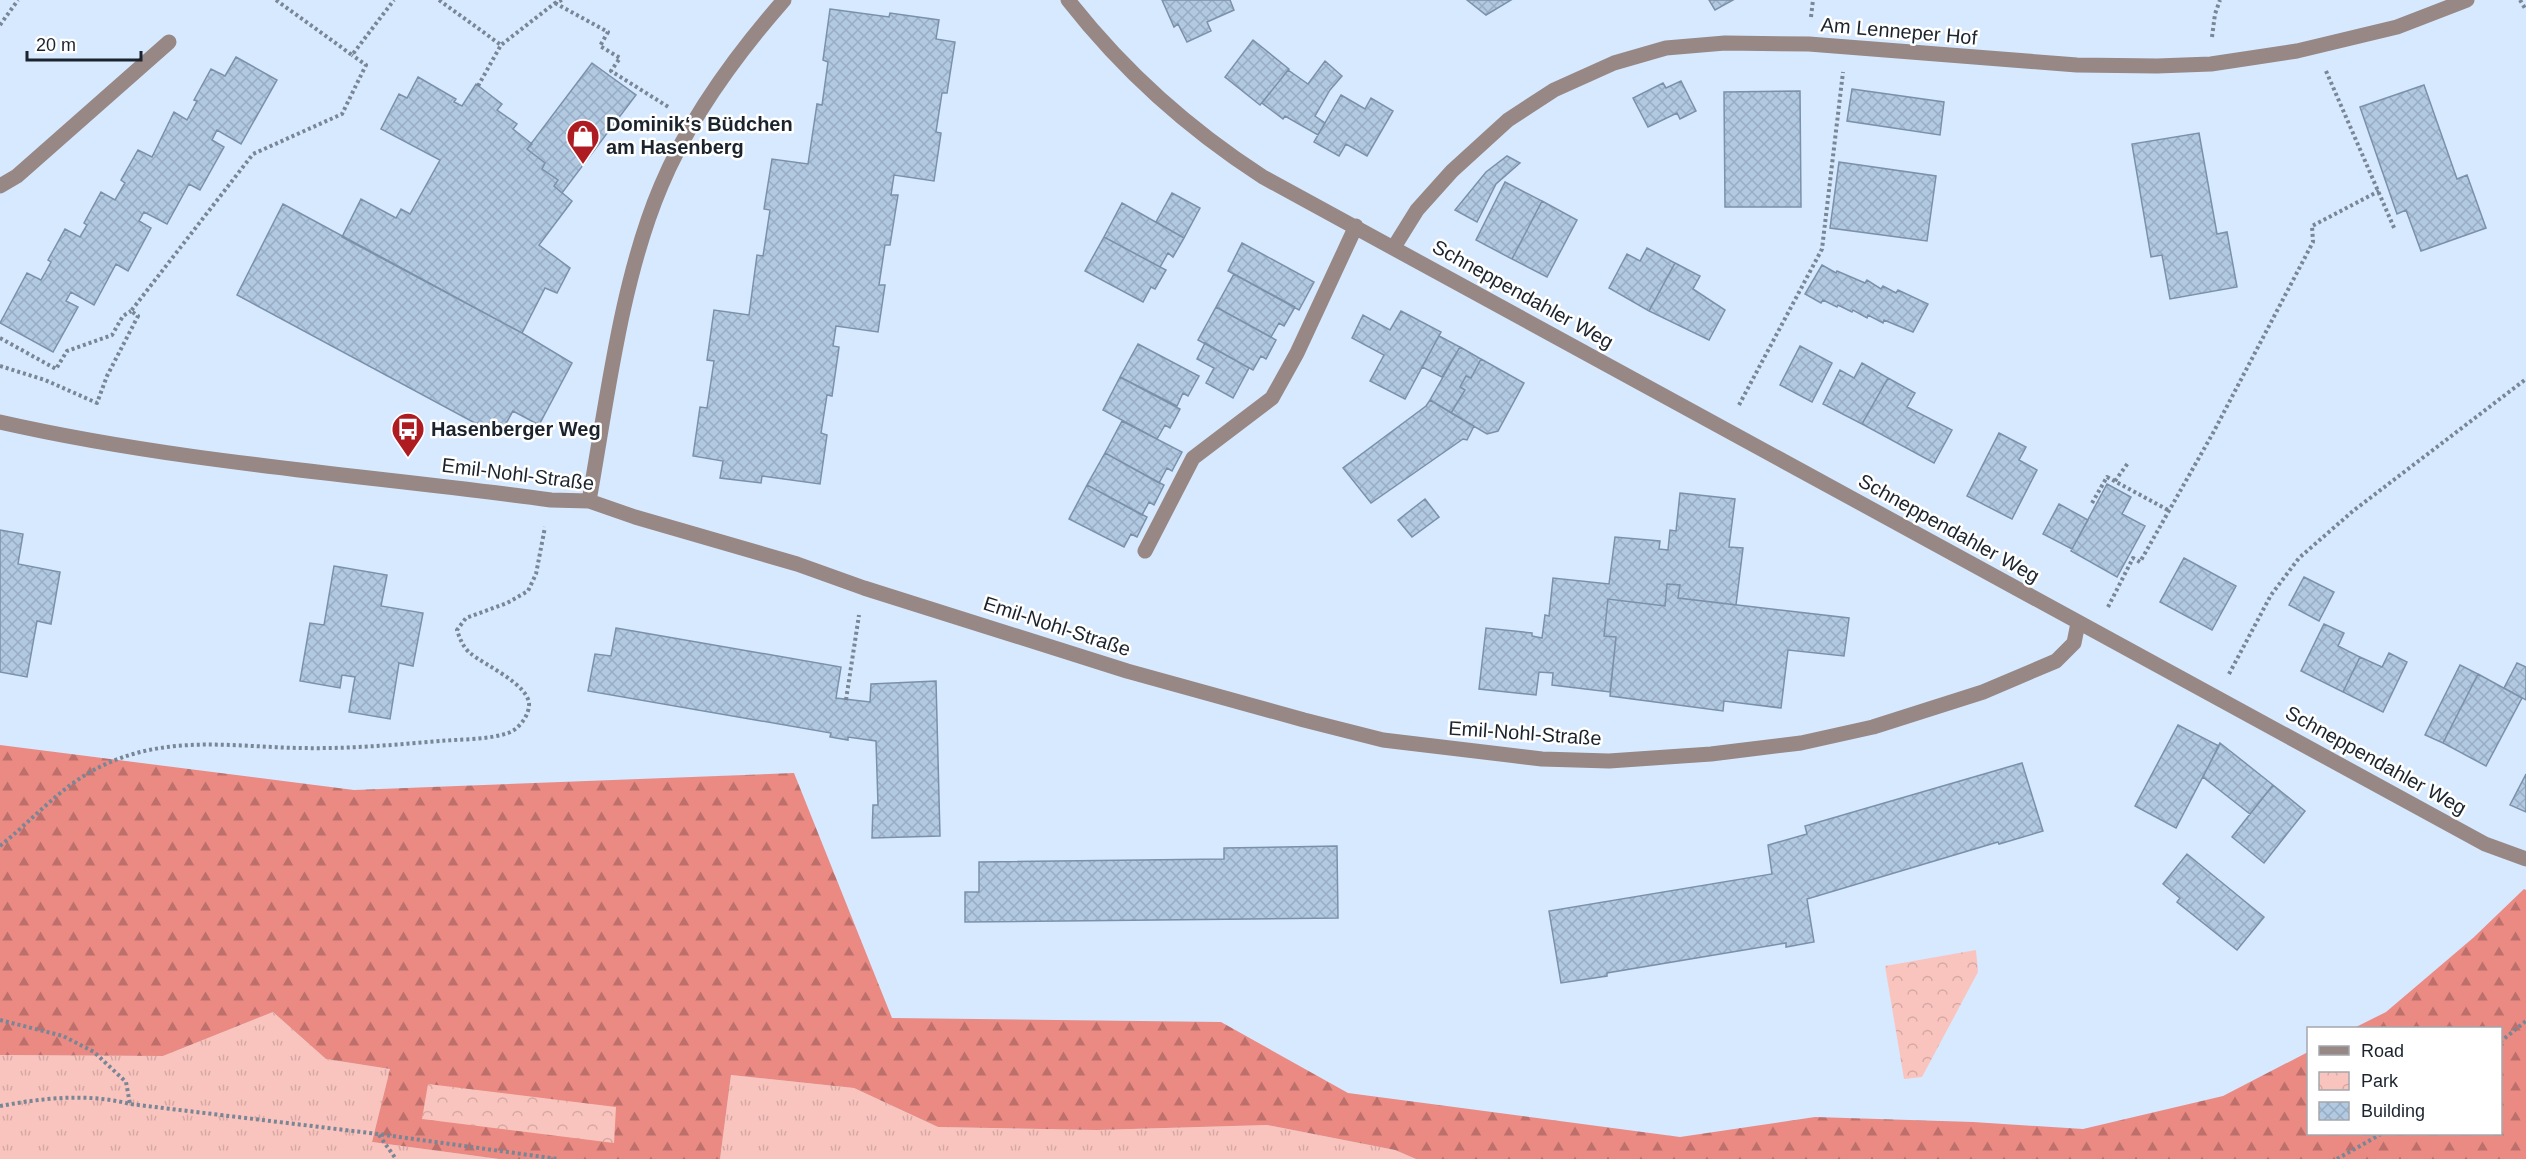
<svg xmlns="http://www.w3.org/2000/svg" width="2526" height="1159" viewBox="0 0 2526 1159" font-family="Helvetica,sans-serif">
	<defs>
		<pattern id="grass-tufts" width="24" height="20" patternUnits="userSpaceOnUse" patternTransform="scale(1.5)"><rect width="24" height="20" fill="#fac4be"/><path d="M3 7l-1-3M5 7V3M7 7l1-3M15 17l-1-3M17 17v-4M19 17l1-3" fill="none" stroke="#d6a8a4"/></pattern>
		<pattern id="forest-firs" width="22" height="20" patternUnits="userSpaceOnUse" patternTransform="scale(1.5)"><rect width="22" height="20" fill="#ea8a82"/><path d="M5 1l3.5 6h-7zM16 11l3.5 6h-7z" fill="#bd706b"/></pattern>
		<pattern id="park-crowns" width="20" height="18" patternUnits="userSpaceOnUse" patternTransform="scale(1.5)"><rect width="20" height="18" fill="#fac4be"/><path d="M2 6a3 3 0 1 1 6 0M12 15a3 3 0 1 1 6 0" fill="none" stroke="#d6a8a4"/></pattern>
		<pattern id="building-cross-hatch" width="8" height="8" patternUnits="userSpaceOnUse" patternTransform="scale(1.5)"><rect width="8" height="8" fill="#b2c9e2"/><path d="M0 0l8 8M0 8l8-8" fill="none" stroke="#98acc2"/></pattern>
	</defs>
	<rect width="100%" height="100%" fill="#d6e9fe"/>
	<!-- grass -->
	<path fill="url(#grass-tufts)" d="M273 1012 326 1059 390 1069 372 1142 499 1159H0V1055L163 1056Z
		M731 1075 854 1088 938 1127 1097 1130 1267 1125 1395 1150 1416 1159H720Z"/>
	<!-- forest -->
	<path fill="url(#forest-firs)" d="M0 745 354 790 794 773 892 1018 1221 1022 1348 1093 1680 1137 1815 1117 1973 1122 2083 1129 2223 1096 2308 1052V1134H2500V1028H2354L2386 1012 2473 938 2524 889 2526 890V1159H1416L1395 1150 1267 1125 1097 1130 938 1127 854 1088 731 1075 720 1159H499L372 1142 390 1069 326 1059 273 1012 163 1056 0 1055Z"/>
	<!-- park -->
	<path fill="url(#park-crowns)" d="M1976 950 1978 972 1922 1077 1904 1079 1885 966Z
		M428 1084 616 1107 614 1143 422 1119Z"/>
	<!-- building -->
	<path fill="url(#building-cross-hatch)" stroke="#7b91a9" stroke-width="1.5" d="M1162 0H1230L1234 10 1207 22 1211 31 1187 42 1178 24 1174 27Z
		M1467 0H1511L1486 15Z
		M1709 0H1733L1715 10Z
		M830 9 889 17 890 13 939 20 936 39 955 42 947 93H942L936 132 941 133 934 181 894 175 891 195H898L890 245H885L879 285H885L878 332 836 326 833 346 839 347 832 396 827 395 821 433 827 435 820 484 762 476 761 483 720 478 723 461 693 456 700 407 707 408 714 361 707 360 714 310 749 315 757 255 763 256 770 210 764 209 772 159 808 164 817 104 822 105 828 62 823 60Z
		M1253 40 1289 69 1260 105 1225 77Z
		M236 57 277 80 241 144 217 130 212 140 224 147 200 190 189 184 167 224 144 212 139 221 151 228 128 271 116 264 94 305 71 292 66 301 78 307 53 352 0 323 27 273 41 280 51 262 48 260 65 229 80 237 87 225 84 223 101 192 115 200 125 183 121 180 138 150 152 157 174 112 187 120 197 101 194 100 211 69 225 76Z
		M1325 61 1342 76 1330 90 1315 116 1325 123 1318 135 1285 116 1283 119 1262 103 1288 70 1308 84Z
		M592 63 636 95 562 193 554 186 558 180 542 169 545 163 527 149Z
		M418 77 456 99 454 102 462 106 476 84 502 104 497 110 517 124 513 129 532 144 527 149 545 163 542 169 558 180 554 186 572 201 539 245 570 268 557 293 545 288 522 333 342 237 361 199 396 218 401 209 410 214 440 160 381 129 399 94 407 98Z
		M1681 81 1696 111 1680 119 1677 113 1648 127 1633 98 1663 83 1666 88Z
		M2424 85 2457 179 2467 175 2486 228 2421 251 2406 210 2397 214 2360 107Z
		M1852 89 1944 102 1940 135 1847 121Z
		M1800 91 1801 207H1725L1724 92Z
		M1341 95 1365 109 1371 98 1393 111 1367 156 1346 144 1339 156 1314 142Z
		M2199 133 2217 234 2227 232 2237 287 2170 299 2162 255 2151 257 2132 144Z
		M1507 156 1520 163 1496 184 1477 222 1455 210 1486 172Z
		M1839 162 1936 176 1927 241 1830 228Z
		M1505 182 1542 201 1512 259 1476 240Z
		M1172 193 1200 208 1184 238 1156 222Z
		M1542 201 1577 220 1547 277 1512 259Z
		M1122 203 1184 238 1173 257 1168 253 1160 267 1104 237Z
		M283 204 522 333 572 363 539 425 513 411 499 436 237 295Z
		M1104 237 1166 270 1155 289 1151 287 1143 302 1085 271Z
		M1242 243 1314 282 1299 310 1228 271Z
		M1647 248 1675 263 1649 311 1609 288 1627 254 1640 261Z
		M1675 263 1700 276 1693 289 1725 310 1709 340 1649 311Z
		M1822 265 1836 273 1837 271 1865 283 1867 280 1881 289 1883 286 1896 293 1898 290 1928 304 1913 332 1884 320 1883 323 1868 315 1867 318 1853 310 1852 312 1838 305 1837 307 1823 300 1821 303 1805 294Z
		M1234 274 1295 307 1284 326 1279 323 1271 337 1216 307Z
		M1216 307 1276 340 1266 359 1261 356 1253 370 1198 340Z
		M1401 311 1441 332 1405 399 1370 381 1384 355 1352 338 1363 315 1390 330Z
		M1439 336 1460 347 1442 377 1422 367Z
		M1205 343 1249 368 1233 398 1206 383 1214 368 1197 359Z
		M1138 344 1199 376 1188 396 1183 393 1177 406 1120 377Z
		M1800 346 1832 363 1812 402 1780 385Z
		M1460 347 1481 359 1471 378 1466 376 1460 387 1465 390 1451 413 1430 400Z
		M1481 359 1524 383 1498 431 1487 434 1451 413 1465 390 1460 387 1466 376 1471 378Z
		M1862 363 1888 378 1862 424 1823 404 1840 370 1854 378Z
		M1120 377 1180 409 1170 428 1165 425 1157 439 1103 410Z
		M1888 378 1915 393 1907 407 1952 430 1934 463 1862 424Z
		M1430 400 1474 426 1467 440 1463 439 1371 503 1343 468 1426 406Z
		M1122 421 1182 452 1172 471 1167 468 1159 483 1105 453Z
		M1999 433 2026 447 2019 460 2037 470 2012 519 1967 496Z
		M1105 453 1164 485 1154 505 1149 502 1142 515 1087 485Z
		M2107 484 2131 497 2122 514 2145 526 2117 577 2071 551Z
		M1087 485 1147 517 1137 537 1131 534 1124 547 1069 519Z
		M1680 493 1735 499 1729 547 1743 548 1736 605 1678 598 1680 585 1667 584 1665 606 1608 599 1604 636 1616 637 1610 692 1552 685 1553 673 1539 672 1536 695 1479 689 1486 628 1532 633V636L1542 638 1545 615 1549 616 1553 578 1609 584 1615 537 1660 541 1659 549 1668 550 1670 530 1676 531Z
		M1425 499 1439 517 1412 537 1398 520Z
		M2059 504 2088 520 2072 549 2043 534Z
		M0 530 23 534 18 564 60 572 51 624 37 621 27 677 0 672Z
		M2184 558 2236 586 2212 630 2160 602Z
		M334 566 387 575 381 606 423 613 413 666 399 663 390 719 349 712 355 677 342 675 340 688 300 681 310 623 324 625Z
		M2304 577 2334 592 2319 621 2289 605Z
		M1667 584 1680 585 1678 598 1849 618 1844 656 1788 650 1781 708 1724 701 1723 711 1610 696 1616 637 1604 636 1608 599 1665 606Z
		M2324 624 2344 633 2338 646 2360 657 2343 692 2301 671Z
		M616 628 841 667 836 698 870 702 871 684 936 681 940 836 872 838 873 805H878L876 741 848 737V740L830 737 831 733 588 691 595 654 611 656Z
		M2389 653 2407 662 2383 712 2343 692 2360 657 2382 667Z
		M2517 663 2526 667V700L2504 688Z
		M2460 665 2478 674 2443 743 2425 735Z
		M2478 674 2522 698 2486 766 2443 743Z
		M2178 725 2219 746 2176 828 2135 806Z
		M2220 743 2273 785 2250 814 2203 777Z
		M2022 763 2043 831 1999 844 1998 842 1807 899 1814 942 1786 947V943L1607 973V976L1561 983 1549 911 1772 874 1768 845 1807 834 1805 826Z
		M2526 774V812L2510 805Z
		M2273 785 2305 811 2264 863 2232 837Z
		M1337 846 1338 918 965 922V892H979V862L1224 859V848Z
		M2187 854 2264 917 2237 950 2177 902 2180 898 2163 884Z"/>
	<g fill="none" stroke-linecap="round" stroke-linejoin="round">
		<!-- path -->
		<path stroke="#798696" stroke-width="4" stroke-dasharray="3 3" stroke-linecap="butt" d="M276 0 352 55 394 0
			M439 0 501 45
			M2520 0 2526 10
			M555 3 608 32 600 46 620 58 611 71 670 108
			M1811 17 1813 0
			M0 25 18 0
			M2212 37 2215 14 2220 0
			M2326 71 2395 230
			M478 86 501 45 555 3 562 0
			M0 338 56 369 67 351 112 335 123 316 131 311
			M0 366 45 380 97 403 107 376 138 316 131 311 253 154 342 114 366 65 352 55
			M1739 405 1822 249 1843 72
			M2115 481 2128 463
			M2092 503 2107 477 2168 510
			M2108 607 2133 558 2140 562 2213 433 2313 242 2312 226 2379 191
			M2229 674 2271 595 2299 558 2353 511 2526 379
			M846 700 859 615
			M0 846C47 808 71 772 133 754 188 738 244 747 300 748 347 749 393 745 440 741 462 739 487 740 508 733 518 730 528 717 529 706 531 685 484 665 470 653 463 647 460 639 457 630L466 618 507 603 528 591 536 574 545 527
			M0 1020 63 1036 94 1052 126 1082 130 1104
			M2500 1042 2526 1021
			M0 1106C43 1098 88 1093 130 1104L378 1134 558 1159
			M379 1135 396 1159
			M2337 1159 2381 1134"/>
		<!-- minor -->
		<path stroke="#978785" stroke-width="15" d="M1068 0C1122 69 1190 130 1263 177L2485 844 2526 859
			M0 186 17 176 169 42
			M1394 247 1417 210 1452 171 1508 120 1554 90 1614 63 1666 48 1725 43 1809 44 2077 65 2157 66 2211 64 2297 51 2397 27 2467 0
			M0 422C181 463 367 475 551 500L589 501 635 517 797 564 864 588 1127 671 1304 720 1383 740 1542 759 1609 761 1711 754 1801 743 1873 727 1983 692 2056 661 2074 643 2078 623
			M589 501C607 401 621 280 661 186 690 117 735 56 784 0
			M1145 551 1193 458 1272 398 1297 353 1356 226"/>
	</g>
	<!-- icons -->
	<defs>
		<symbol id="shop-pin" viewBox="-11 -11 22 30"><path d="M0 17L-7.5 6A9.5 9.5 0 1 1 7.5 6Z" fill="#ae1c22" stroke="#fff"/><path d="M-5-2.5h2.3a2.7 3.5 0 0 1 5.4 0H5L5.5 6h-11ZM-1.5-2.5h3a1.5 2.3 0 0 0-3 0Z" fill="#fff"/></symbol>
		<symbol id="bus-pin" viewBox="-11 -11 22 30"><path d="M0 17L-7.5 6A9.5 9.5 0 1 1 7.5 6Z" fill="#ae1c22" stroke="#fff"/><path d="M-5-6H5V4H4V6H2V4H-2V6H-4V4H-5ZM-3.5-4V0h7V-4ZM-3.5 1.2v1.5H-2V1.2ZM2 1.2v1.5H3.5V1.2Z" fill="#fff"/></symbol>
	</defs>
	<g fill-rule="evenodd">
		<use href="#shop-pin" x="564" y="117" width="38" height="52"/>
		<use href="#bus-pin" x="389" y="410" width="38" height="52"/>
	</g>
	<g text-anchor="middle" stroke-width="5" stroke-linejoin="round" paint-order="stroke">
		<!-- street labels -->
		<g font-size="20" fill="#1b232d" stroke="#fff">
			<text transform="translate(1899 31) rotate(5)" y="7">Am Lenneper Hof</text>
			<text transform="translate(1523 294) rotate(29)" y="7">Schneppendahler Weg</text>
			<text transform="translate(518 474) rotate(7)" y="7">Emil-Nohl-Straße</text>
			<text transform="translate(1949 528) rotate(29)" y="7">Schneppendahler Weg</text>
			<text transform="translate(1057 626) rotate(18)" y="7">Emil-Nohl-Straße</text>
			<text transform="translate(1525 733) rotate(4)" y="7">Emil-Nohl-Straße</text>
			<text transform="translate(2376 760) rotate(29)" y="7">Schneppendahler Weg</text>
		</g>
		<!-- poi labels -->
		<g font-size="20" font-weight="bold" fill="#1b232d" stroke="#fff" text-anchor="start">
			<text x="606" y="131">Dominik‘s Büdchen<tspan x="606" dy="23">am Hasenberg</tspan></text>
			<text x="431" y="436">Hasenberger Weg</text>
		</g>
	</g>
	<!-- legend -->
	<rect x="2307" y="1027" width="195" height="108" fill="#ffffff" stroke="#a4a7ab" stroke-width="1.5"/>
	<rect x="2319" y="1046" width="30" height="9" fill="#978785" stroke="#a4a7ab" stroke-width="1.5"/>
	<text x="2361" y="1057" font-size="18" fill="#1b232d">Road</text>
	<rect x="2319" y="1072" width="30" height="18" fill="url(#park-crowns)" stroke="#a4a7ab" stroke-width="1.5"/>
	<text x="2361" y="1087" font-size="18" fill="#1b232d">Park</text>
	<rect x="2319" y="1102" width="30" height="18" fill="url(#building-cross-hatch)" stroke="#a4a7ab" stroke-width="1.5"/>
	<text x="2361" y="1117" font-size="18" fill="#1b232d">Building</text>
	<!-- scale -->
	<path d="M27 51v9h114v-9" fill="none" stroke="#1b232d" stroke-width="3"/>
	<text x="36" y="51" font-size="18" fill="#1b232d" stroke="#ffffff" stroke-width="4.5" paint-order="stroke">20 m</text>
</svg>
